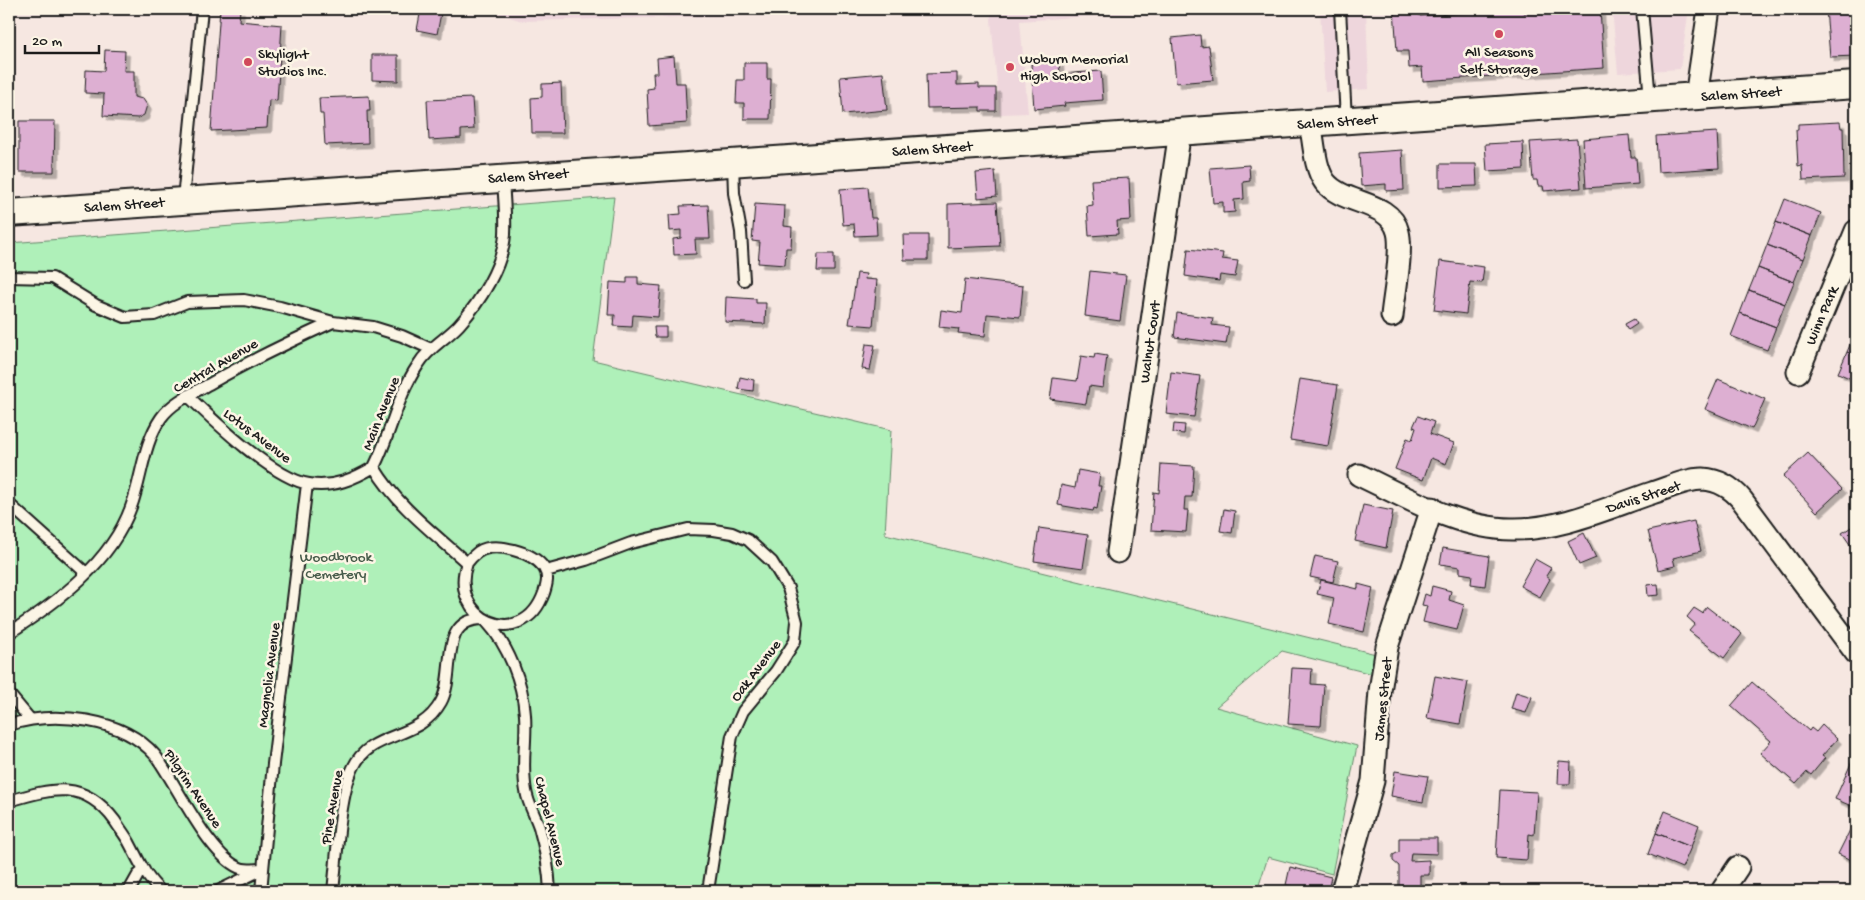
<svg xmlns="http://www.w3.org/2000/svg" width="1865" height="900" viewBox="0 0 1865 900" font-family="'Gochi Hand',sans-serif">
	<defs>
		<filter id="shadow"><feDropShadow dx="4.5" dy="4.5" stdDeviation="0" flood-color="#0004"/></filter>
	</defs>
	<rect width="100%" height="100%" fill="#f6e7e1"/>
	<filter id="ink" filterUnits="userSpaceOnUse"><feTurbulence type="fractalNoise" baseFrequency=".02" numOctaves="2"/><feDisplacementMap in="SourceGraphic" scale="10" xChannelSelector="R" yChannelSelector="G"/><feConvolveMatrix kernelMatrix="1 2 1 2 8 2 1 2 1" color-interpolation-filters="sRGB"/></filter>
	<g filter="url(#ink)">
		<!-- built -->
		<path fill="#eed6dc" d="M485 9H1145L1144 12 1020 21 1028 113 1000 114 990 9 522 21Z
			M1320 9H1366L1369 89 1325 92Z
			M1612 9H1689L1680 69 1618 73Z"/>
		<!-- green -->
		<path fill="#aff0b9" stroke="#66866a" d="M614 197 593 360 891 430 885 534 1376 654 1372 674 1282 651 1216 707 1357 746 1332 874 1268 857 1257 891H9V243Z"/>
		<!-- building -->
		<path fill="#ddafd2" stroke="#1c1c1c" filter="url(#shadow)" d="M220 9H240L239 21 282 25 277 101 269 100 267 128 211 131Z
			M421 9 441 13 437 34 417 30Z
			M1394 9H1419L1420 16 1494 11 1493 9H1524V13L1536 12 1535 9H1549V12L1567 11V9H1600L1604 68 1423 81 1422 67 1409 68 1408 51H1397Z
			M1826 9H1856V56L1830 57Z
			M1200 35 1201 47 1209 46 1213 80 1176 83 1172 38Z
			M105 50 125 51 124 71H134V97L143 99 147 105 144 115 138 118 103 116 104 94 85 93 86 70 104 71Z
			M372 55H398V81L372 80Z
			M674 56 676 83H685L687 123 649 126 647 89 654 88 653 73H658L657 58Z
			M1059 62 1060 74 1101 71 1103 100 1064 103 1065 106 1034 109 1031 64Z
			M744 63H767V79H771L770 119H744V103H736L737 80H744Z
			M883 73 887 110 843 114 840 77Z
			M957 73V85L979 84V88H996V111H980V107L927 108 926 74Z
			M561 83 563 133H532L531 98 542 97V84Z
			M369 96 370 111H367L368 143 325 145 323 114H320L319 98Z
			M472 98 474 129 461 130V138L429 140 427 100Z
			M19 121H55L54 172H19Z
			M1840 122 1841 128H1843L1844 178 1803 180 1802 165 1798 166 1796 130H1798V124Z
			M1717 132 1719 168 1658 172 1656 136Z
			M1629 135 1631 157H1636L1638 184 1586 188 1583 139Z
			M1577 139 1581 188 1544 191 1543 186H1538L1537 180H1533L1530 142Z
			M1523 142 1524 169 1487 171 1485 144Z
			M1402 150 1404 190 1386 191V184L1361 186 1359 153Z
			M1440 164H1476L1477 186 1440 187Z
			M1249 165 1250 181 1243 182 1244 199 1234 200 1235 212 1223 213V202L1213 203 1210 168Z
			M995 171 997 196 978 198 976 173Z
			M1129 178 1131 220 1117 221 1118 234 1089 236 1087 206 1093 205 1091 180Z
			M868 187 871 218H876L877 235 855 236 854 224 843 225 840 189Z
			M1785 199 1821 213 1812 236 1776 222Z
			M997 202 1000 246 948 248V204Z
			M755 204 785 206 784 226 792 227 791 248H786L785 265 758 263 760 242 752 241Z
			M708 205 710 239H695L696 254 674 255 673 239 681 238V230L670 231 669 215 681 214 680 206Z
			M1776 222 1812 236 1803 259 1767 245Z
			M903 235H928V260H904Z
			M1767 245 1803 259 1794 282 1758 268Z
			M1188 249 1223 253 1222 259 1238 261 1235 277 1220 275 1219 281 1185 276Z
			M818 254H834V271H817Z
			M1440 261 1484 267 1482 283 1470 282 1466 314 1434 310Z
			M1758 268 1794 282 1785 304 1749 290Z
			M1090 271 1126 275 1120 321 1085 316Z
			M857 273 866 274 865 279 877 280 873 326 849 324Z
			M627 277H638V284L661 286 658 317 633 315 632 327 614 326 615 315H608L610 282 627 283Z
			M965 279 1023 286 1020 317 987 314 985 336 958 333 959 329 939 327 941 310 962 313Z
			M1749 290 1785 304 1776 327 1740 313Z
			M726 297 756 299V303H766L765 324 725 322Z
			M1177 313 1213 318 1212 325 1229 327 1226 344 1174 337Z
			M1740 313 1776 327 1767 350 1731 336Z
			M1634 319 1637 324 1628 330 1625 324Z
			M654 327H666V337H655Z
			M1856 331V356L1847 352Z
			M866 344 875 345 870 370 862 369Z
			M1847 352 1856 356V381L1838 373Z
			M1095 354 1107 356 1103 388 1089 386 1086 404 1050 399 1053 378 1077 381 1081 356 1094 358Z
			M1171 372 1200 376 1194 417 1166 414Z
			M740 377 754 380 753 391 738 389Z
			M1300 379 1338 385 1328 446 1290 440Z
			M1718 379 1765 399 1752 429 1705 409Z
			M1418 416 1434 422 1430 434 1454 443 1446 464 1431 458 1423 480 1395 469 1407 438 1412 440 1416 428 1413 427Z
			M1174 424 1185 425 1184 434 1173 433Z
			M1808 453 1842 489 1817 512 1783 476Z
			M1161 464 1194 466 1192 497H1185L1184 510H1188L1186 532 1151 530 1154 492 1159 493Z
			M1078 470 1100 474 1098 486H1101L1097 509 1094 508 1093 511 1058 505 1061 485 1075 488Z
			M1363 505 1393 511 1386 548 1355 541Z
			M1224 509 1235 511 1232 533 1220 531Z
			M1694 521 1701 551 1673 558 1675 566 1658 570 1648 531Z
			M1856 524V553L1842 533Z
			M1039 528 1088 535 1083 568 1034 561Z
			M1584 533 1596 558 1579 565 1568 541Z
			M1443 548 1489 556 1485 586 1471 584 1472 575 1460 573V567L1440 564Z
			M1315 556 1338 561 1333 582 1310 577Z
			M1535 559 1551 568 1546 576 1550 579 1540 597 1520 586Z
			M1321 580 1358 589V584L1373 588 1364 632 1329 624 1334 598 1317 594Z
			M1658 584 1659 595 1648 596 1647 585Z
			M1432 586 1451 591 1449 600 1464 605 1457 630 1423 622 1427 606 1422 605 1425 594 1430 596Z
			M1707 607 1742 634 1724 658 1689 631 1695 624 1687 617 1694 608 1702 613Z
			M1292 668 1312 669 1311 684 1324 685 1321 726 1288 724Z
			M1435 676 1468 682 1460 724 1427 718Z
			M1752 682 1809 731 1811 728 1816 732 1822 725 1837 739 1822 756 1825 758 1811 775 1807 772 1796 784 1760 753 1771 741 1731 706Z
			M1516 692 1532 697 1526 713 1511 709Z
			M1853 759 1856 761V808L1835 799Z
			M1559 761 1571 762 1570 784H1558Z
			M1395 771 1428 776 1423 802 1391 796Z
			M1500 790 1537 792 1534 835 1529 834 1527 860 1496 858Z
			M1665 811 1699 825 1691 847 1656 833Z
			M1851 828 1856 831V855L1853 861 1838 854Z
			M1656 833 1691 847 1682 868 1648 854Z
			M1399 838H1437V854L1411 853 1410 861 1429 860V875H1420V891H1399V866L1393 861V855L1399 852Z
			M1290 867 1331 877 1328 891H1313L1286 885Z"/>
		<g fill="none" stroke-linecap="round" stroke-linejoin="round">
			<defs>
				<path id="service" d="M1340 9 1346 119
					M1642 9 1650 99
					M733 162 734 193 741 232 744 280
					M183 199 202 9
					M9 277 52 278 96 305 125 317 154 315 187 302 244 300 280 307 333 322 373 327 402 336 431 349
					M188 396C213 420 274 479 309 484 333 488 354 479 374 467
					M9 504 86 573
					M467 563C470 559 474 555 478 552 495 541 533 552 544 568 549 576 547 584 544 593 522 654 447 618 467 563 434 533 397 506 374 467 391 434 397 396 418 365 428 348 446 339 459 325 480 302 503 266 505 234 506 216 504 198 503 180
					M546 571 586 560 631 543 688 529 714 530 732 533 748 540 772 562 788 588 797 622 795 641 776 671 743 711 732 736 708 891
					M486 621C508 645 523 682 525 715 527 741 521 765 526 791 528 804 535 815 539 827 545 848 549 869 550 891
					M9 633C56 603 111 563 131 507 142 478 143 444 161 418 172 402 195 392 211 383 251 360 291 341 333 322
					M9 694 29 718
					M9 725C54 710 123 718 155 755 175 781 211 861 243 869 249 870 256 869 262 869
					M9 801C53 788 84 779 115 821 120 829 126 836 130 844 139 861 146 878 161 891
					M129 891 138 875 144 870
					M218 891 257 872
					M261 891 273 764 307 484
					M333 891C337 858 339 797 353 768 371 729 419 742 441 702 457 673 437 617 485 619"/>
				<path id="minor" d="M1696 97 1709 9
					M1310 123C1314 140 1314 167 1325 182 1343 205 1390 200 1398 232 1403 251 1394 295 1392 316
					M1798 372 1856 231
					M1359 475C1406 497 1459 529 1512 529 1560 530 1607 508 1652 493 1668 488 1686 479 1703 479 1719 480 1732 488 1742 500L1856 653
					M1118 552 1180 131
					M1342 891 1373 781 1380 691 1387 647 1432 508
					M1722 891 1738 867"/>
				<path id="tertiary" d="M9 213 1856 85"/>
			</defs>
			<!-- service casing -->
			<use href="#service" stroke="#1c1c1c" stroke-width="14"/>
			<!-- minor casing -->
			<use href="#minor" stroke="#1c1c1c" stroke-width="25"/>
			<!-- tertiary casing -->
			<use href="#tertiary" stroke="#1c1c1c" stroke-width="30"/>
			<!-- service -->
			<use href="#service" stroke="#fcf5e5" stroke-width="10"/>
			<!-- minor -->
			<use href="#minor" stroke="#fcf5e5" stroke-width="21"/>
			<!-- tertiary -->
			<use href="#tertiary" stroke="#fcf5e5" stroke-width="26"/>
		</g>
	</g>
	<!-- markers -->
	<g fill="#d1495b" stroke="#fcf5e5" stroke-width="2">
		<circle cx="1499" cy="34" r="5"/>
		<circle cx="248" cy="62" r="5"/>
		<circle cx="1010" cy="67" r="5"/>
	</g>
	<g text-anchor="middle" stroke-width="5" stroke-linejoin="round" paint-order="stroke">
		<!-- poi labels -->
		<g font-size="15" fill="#1c1c1c" stroke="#fcf5e5" text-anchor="start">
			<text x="1499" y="56" text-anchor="middle">All Seasons<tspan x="1499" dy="17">Self-Storage</tspan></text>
			<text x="258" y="58">Skylight<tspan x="258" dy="17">Studios Inc.</tspan></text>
			<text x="1020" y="63">Woburn Memorial<tspan x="1020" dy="17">High School</tspan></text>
		</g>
		<!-- street labels -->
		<g font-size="15" fill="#1c1c1c" stroke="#fcf5e5">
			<text transform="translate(1741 93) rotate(-4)" y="5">Salem Street</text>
			<text transform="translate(1337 121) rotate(-4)" y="5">Salem Street</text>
			<text transform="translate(932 148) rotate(-4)" y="5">Salem Street</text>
			<text transform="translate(528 175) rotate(-4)" y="5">Salem Street</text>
			<text transform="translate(124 204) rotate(-4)" y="5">Salem Street</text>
			<text transform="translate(1821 315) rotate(-67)" y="5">Winn Park</text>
			<text transform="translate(1149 342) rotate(-82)" y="5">Walnut Court</text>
			<text transform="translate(215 365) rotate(-30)" y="5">Central Avenue</text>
			<text transform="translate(380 413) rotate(-68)" y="5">Main Avenue</text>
			<text transform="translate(258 435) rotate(37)" y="5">Lotus Avenue</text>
			<text transform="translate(1643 496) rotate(-18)" y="5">Davis Street</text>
			<text transform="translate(755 670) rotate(-53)" y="5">Oak Avenue</text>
			<text transform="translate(268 675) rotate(-83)" y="5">Magnolia Avenue</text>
			<text transform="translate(1382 699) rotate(-84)" y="5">James Street</text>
			<text transform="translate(194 788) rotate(56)" y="5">Pilgrim Avenue</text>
			<text transform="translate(331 807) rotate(-80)" y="5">Pine Avenue</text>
			<text transform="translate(551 821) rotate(76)" y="5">Chapel Avenue</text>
		</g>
		<!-- park labels -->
		<g font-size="15" fill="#485c4b" stroke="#fcf5e5">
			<text x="336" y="561">Woodbrook<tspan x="336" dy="17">Cemetery</tspan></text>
		</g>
	</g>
	<!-- margin -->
	<rect width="1865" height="900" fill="none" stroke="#fcf5e5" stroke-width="30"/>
	<rect x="15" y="15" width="1835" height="870" fill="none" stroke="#1c1c1c" stroke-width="2" filter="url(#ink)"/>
	<!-- scale -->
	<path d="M25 45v8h74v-8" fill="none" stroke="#1c1c1c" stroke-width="2.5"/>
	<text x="32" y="45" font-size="15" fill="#1c1c1c" stroke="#fcf5e5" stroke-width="4" paint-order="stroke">20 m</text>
</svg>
